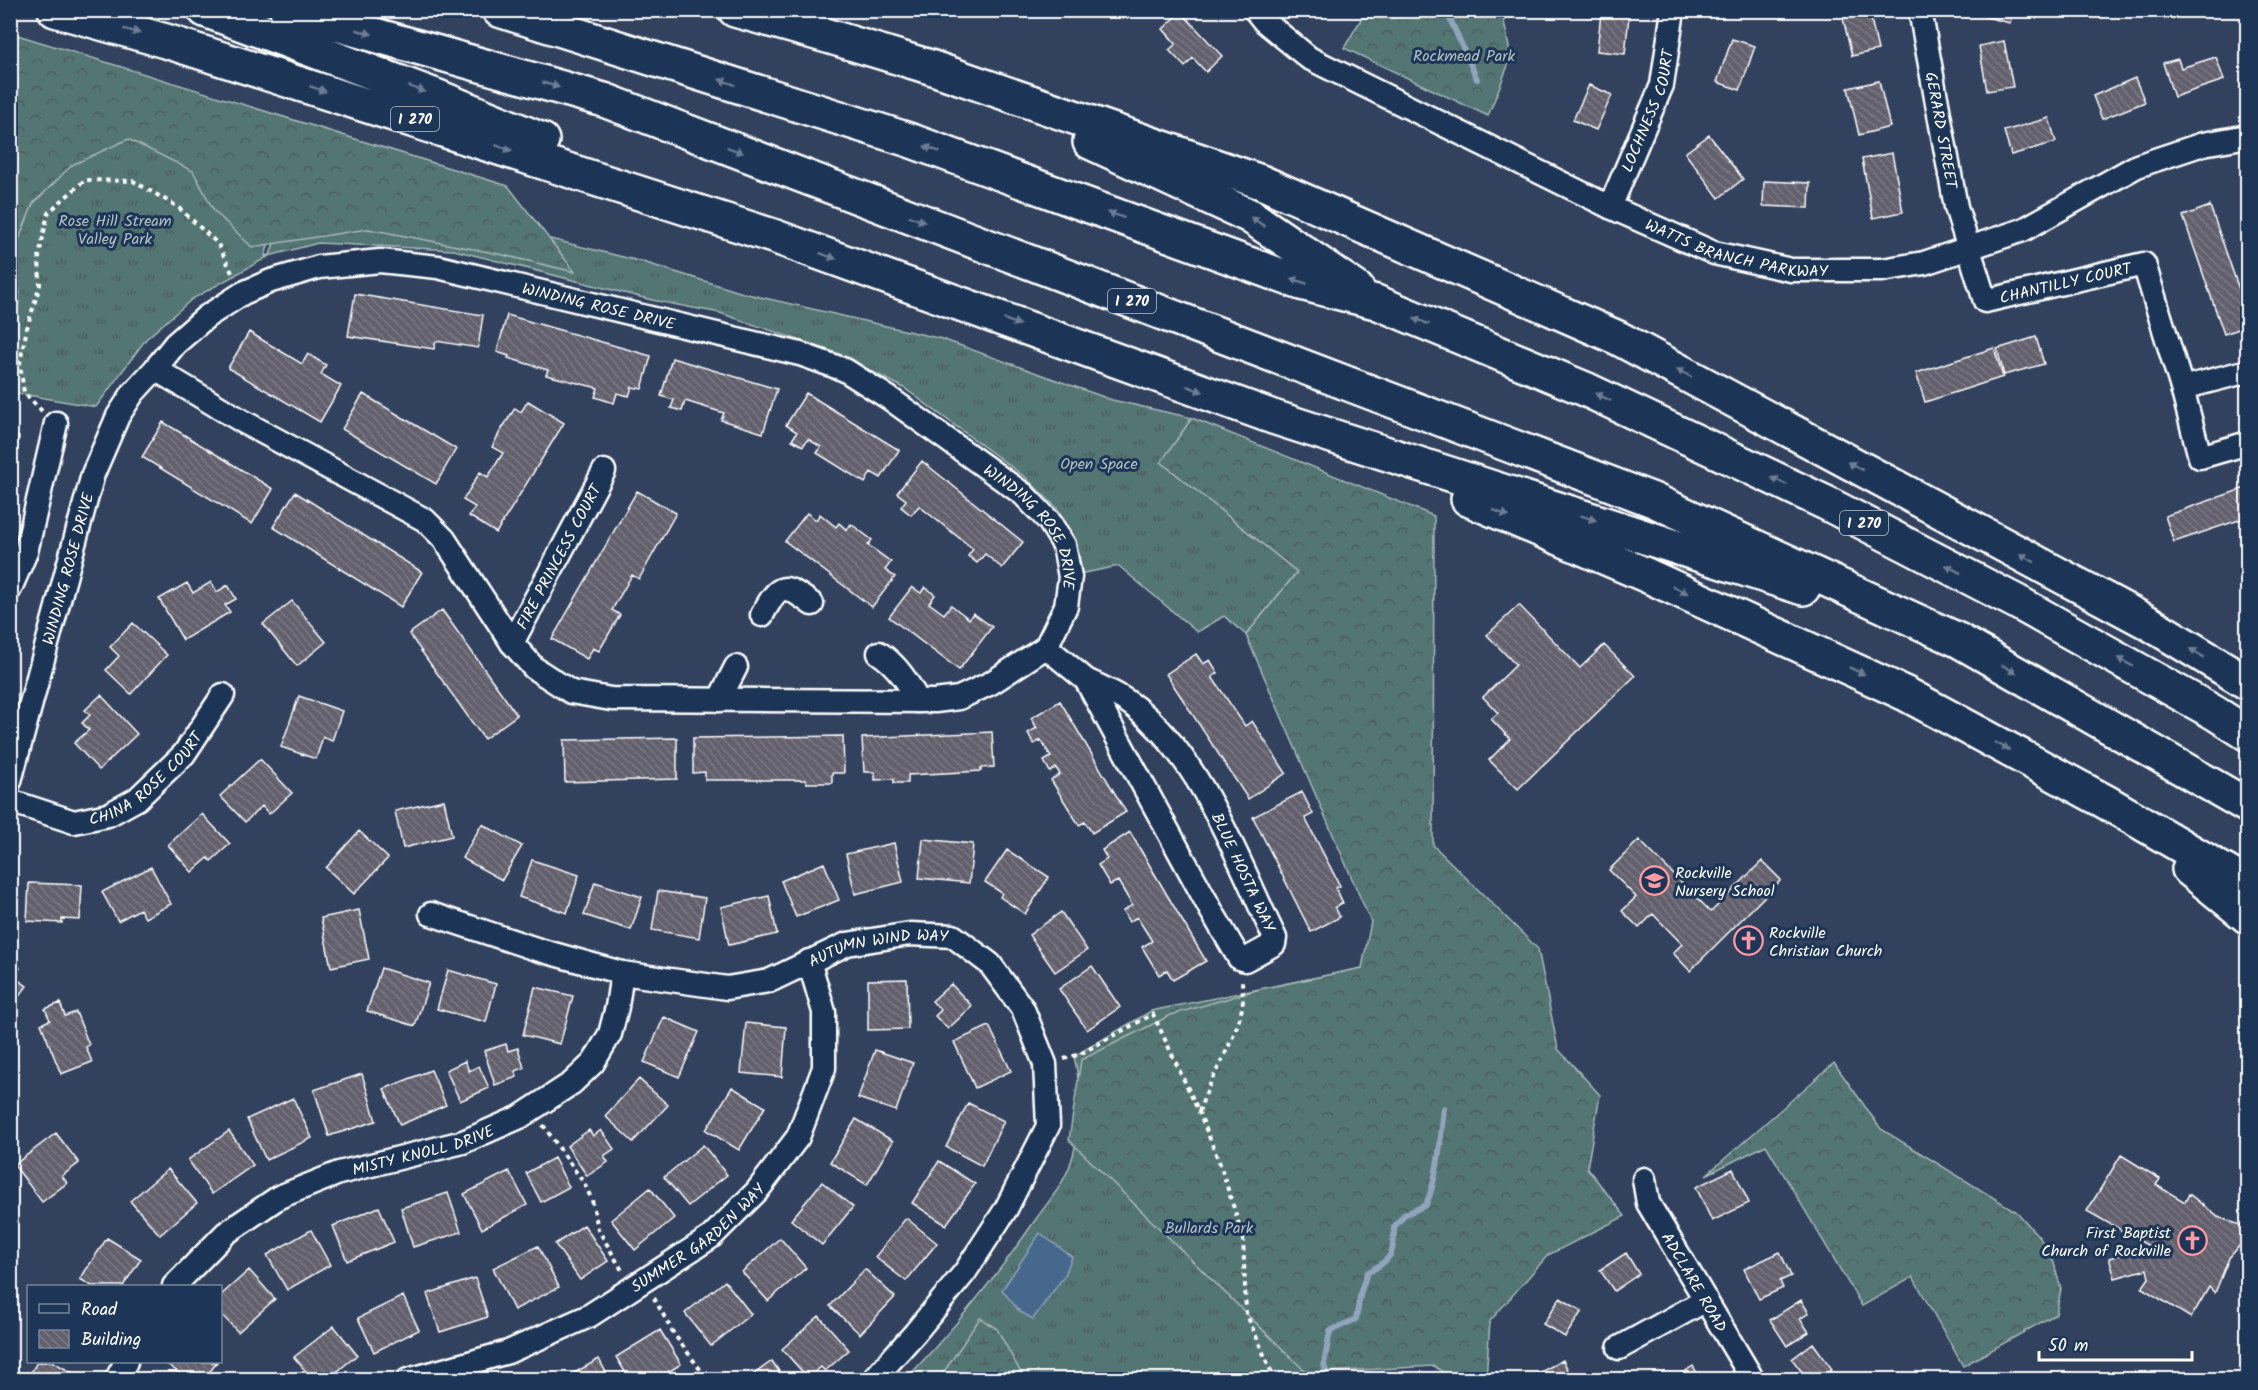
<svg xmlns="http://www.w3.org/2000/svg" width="2258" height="1390" viewBox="0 0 2258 1390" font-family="Kalam,sans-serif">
	<defs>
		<pattern id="grass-tufts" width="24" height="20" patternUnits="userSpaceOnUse" patternTransform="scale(1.5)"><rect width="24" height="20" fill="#527473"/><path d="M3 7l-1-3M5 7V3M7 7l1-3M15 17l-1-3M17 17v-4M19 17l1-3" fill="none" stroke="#4e5c5c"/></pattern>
		<pattern id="forest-crowns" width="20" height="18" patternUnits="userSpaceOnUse" patternTransform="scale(1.5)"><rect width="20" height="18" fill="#527473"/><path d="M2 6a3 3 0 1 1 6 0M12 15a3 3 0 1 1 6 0" fill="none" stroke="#4e5c5c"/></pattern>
		<pattern id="wetland-marsh" width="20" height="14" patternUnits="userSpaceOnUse" patternTransform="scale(1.5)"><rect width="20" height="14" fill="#527473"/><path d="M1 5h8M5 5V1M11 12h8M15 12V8" fill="none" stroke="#4e5c5c"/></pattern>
		<pattern id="building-back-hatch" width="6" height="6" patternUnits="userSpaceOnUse" patternTransform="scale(1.5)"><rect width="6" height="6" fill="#63606d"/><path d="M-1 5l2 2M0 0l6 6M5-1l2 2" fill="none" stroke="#7a7883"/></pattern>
	</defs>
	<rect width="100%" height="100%" fill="#32425e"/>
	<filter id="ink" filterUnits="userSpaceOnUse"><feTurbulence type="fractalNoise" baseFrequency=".0167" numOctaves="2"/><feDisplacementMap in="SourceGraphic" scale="12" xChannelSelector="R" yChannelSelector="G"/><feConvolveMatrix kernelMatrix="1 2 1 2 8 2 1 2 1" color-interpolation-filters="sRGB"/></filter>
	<g filter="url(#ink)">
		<!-- grass -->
		<path fill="url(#grass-tufts)" stroke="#a8bab9" stroke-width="1.5" d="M10 90 290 173 265 256 270 255 296 176 643 262 743 293 942 339 1112 400 1192 418 1162 462 1297 572 1246 635 1224 616 1197 632 1119 566 1079 574V554L1072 534 1058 509 1025 477 904 388 837 353 720 313 652 300 454 250 318 243 269 256 192 299 146 339 96 407 11 392Z
			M1363 968 1344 1327 1302 1379 905 1380C953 1330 997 1276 1036 1219 1048 1202 1063 1185 1070 1165 1082 1131 1082 1090 1074 1056L1151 1011Z"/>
		<!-- forest -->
		<path fill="url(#forest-crowns)" stroke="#a8bab9" stroke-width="1.5" d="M1366 11H1502L1511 58 1488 116 1344 48Z
			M11 33 508 186 575 272 494 253 368 229 252 247 214 211 193 171 128 139 72 165 33 204 11 259Z
			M11 265 20 292 11 354Z
			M1192 418 1434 516 1433 845 1538 949 1558 1049 1600 1095 1587 1168 1625 1216 1548 1255 1490 1321 1486 1379H1453L1434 1366 1307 1373 1069 1140 1081 1060 1171 1015 1260 989 1362 968 1371 922 1246 635 1297 572 1161 462Z
			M1834 1063 1881 1129 2017 1212 2040 1238 2054 1263 2061 1289 2056 1314 1963 1366 1913 1277 1862 1306 1766 1145 1706 1175Z"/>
		<!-- wetland -->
		<path fill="url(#wetland-marsh)" stroke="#a8bab9" stroke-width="1.5" d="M980 1318 997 1329 1020 1371 1016 1379H939Z"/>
		<!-- water -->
		<path fill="#46678d" stroke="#90a4bb" stroke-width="1.5" d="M1040 1233 1072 1257 1065 1275 1033 1319 1020 1312 1002 1290Z"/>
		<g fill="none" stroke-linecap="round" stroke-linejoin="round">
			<!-- stream -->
			<path stroke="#90a4bb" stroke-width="6" d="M1446 10 1477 79
				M1328 1380 1324 1364 1330 1331 1356 1319 1361 1291 1367 1273C1392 1259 1394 1255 1394 1227L1404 1215 1426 1205C1439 1173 1440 1142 1444 1108"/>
		</g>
		<!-- building -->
		<path fill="url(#building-back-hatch)" stroke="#fff" stroke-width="1.5" d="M1841 10H1869L1878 50 1852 56Z
			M1966 10H2013L2010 23 1966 12Z
			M1181 12 1222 56 1206 72 1193 58 1185 67 1169 50 1176 44 1163 29Z
			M1601 13 1629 16 1625 54 1597 51Z
			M1732 39 1755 46 1740 90 1717 82Z
			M2004 41 2013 87 1987 91 1979 46Z
			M2216 57 2224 80 2174 97 2163 63 2178 59 2181 68Z
			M2135 78 2145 102 2102 119 2093 96Z
			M1879 81 1890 127 1859 135 1848 88Z
			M1589 85 1612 95 1596 130 1573 120Z
			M2049 118 2056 142 2011 155 2004 131Z
			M1709 135 1743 179 1719 198 1685 153Z
			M1892 153 1903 212 1873 218 1862 159Z
			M1764 181 1810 183 1809 208 1763 206Z
			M2210 206 2248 315V326L2224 334 2183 216Z
			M355 294 483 315 478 348 436 341 434 349 348 336Z
			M507 315 651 356 642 389 632 387 629 396 617 393 614 403 595 397 598 388 546 375 548 370 508 358 509 356 497 352Z
			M249 332 302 364 308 354 326 365 321 374 341 386 320 422 228 368Z
			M2036 337 2044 364 2004 375 1997 349Z
			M1994 348 2003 377 1925 402 1916 373Z
			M672 358 777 389 763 433 721 420 724 413 685 401 682 411 671 408 674 400 661 396Z
			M806 393 899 450 881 478 871 472 865 483 817 453 821 447 808 439 803 446 792 440 797 432 786 425Z
			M363 394 456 449 436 484 342 429Z
			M528 401 564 423 496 533 469 516 475 507 463 500 480 472 488 477 503 453 492 447 500 432 515 408 521 412Z
			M163 422 273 489 252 524 142 457Z
			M10 435 19 437 10 469Z
			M922 461 1023 542 1002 568 985 554 977 563 968 556 973 549 919 506 911 515 901 507 906 500 897 493Z
			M2248 487V517L2174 542 2165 516Z
			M637 491 676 513 639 579 632 575 612 610 620 615 599 651 593 648 587 659 552 639Z
			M295 492 422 572 401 607 273 527Z
			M807 513 816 520 820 514 836 527 839 523 847 530 851 524 872 540 868 545 891 562 885 570 895 577 872 607 785 541Z
			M211 582 217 592 228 585 236 599 225 605 230 612 183 640 159 599 187 583 193 593Z
			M912 587 921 593 925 587 935 595 929 603 944 614 951 605 969 619 973 613 992 627 959 670 889 617Z
			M292 601 326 642 297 666 263 624Z
			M1519 605 1580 668 1604 645 1635 676 1518 789 1489 760 1510 739 1491 719 1498 713 1483 697 1516 665 1487 635Z
			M442 610 517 715 484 739 409 634Z
			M133 623 167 655 131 694 106 670 119 656 110 647Z
			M1196 654 1203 664 1210 660 1218 673 1212 677 1245 726 1252 721 1286 773 1248 799 1166 674Z
			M101 695 137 734 99 770 74 743 89 730 82 723 90 715 85 710Z
			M299 696 342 711 332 741 323 737 316 759 281 747Z
			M1060 701 1126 812 1092 833 1085 822 1079 825 1051 780 1060 774 1056 768 1050 772 1044 761 1051 757 1041 740 1034 744 1028 733 1037 728 1031 718Z
			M992 732 994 767 981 768V771L908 775V783H894V779L875 780V772H864L862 738Z
			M843 736 844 773H832V783H806V780H705V772L693 773V738Z
			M677 738V779L565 782 564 740Z
			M260 759 292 793 269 814 262 806 245 822 220 796Z
			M1302 792 1313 814 1305 818 1340 886 1336 888 1343 903 1335 907 1340 917 1311 932 1253 817Z
			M444 800 452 836 403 848 395 811Z
			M202 814 230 844 211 861 208 858 192 872 168 845Z
			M482 824 522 846 502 880 462 858Z
			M359 831 388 858 354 894 326 868Z
			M1130 832 1206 961 1173 980 1167 970 1159 975 1142 947 1152 941 1137 917 1129 922 1123 911 1132 905 1118 881 1110 885 1098 865 1107 859 1102 850Z
			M923 839 973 844 969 883 919 878Z
			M1639 840 1711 912 1762 861 1781 880 1690 971 1673 953 1682 944 1653 914 1639 928 1622 911 1636 897 1609 870Z
			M894 843 903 882 855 894 846 854Z
			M1007 850 1049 877 1025 914 1000 897 1002 893 985 882Z
			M532 860 579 875 567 913 519 897Z
			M824 863 839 900 796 917 781 881Z
			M151 867 171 904 145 918 140 909 118 921 102 892Z
			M595 882 642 897 631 930 584 915Z
			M29 883 82 885 80 920 62 919V923L27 921Z
			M658 891 705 898 699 938 652 930Z
			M769 896 777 934 729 945 721 907Z
			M359 910 369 959 331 967 321 918Z
			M1061 912 1087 950 1055 972 1029 935Z
			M10 961 20 968 14 977 27 986 10 1008Z
			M1092 966 1120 1007 1087 1030 1059 989Z
			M381 968 429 983 415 1026 367 1011Z
			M448 970 496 984 486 1022 437 1009Z
			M907 979 908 1029 868 1030V980Z
			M951 984 972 1006 948 1029 935 1016 941 1010 932 1001Z
			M535 987 573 996 560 1044 523 1035Z
			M60 1003 65 1016 76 1012 89 1045 86 1047 92 1062 61 1074 41 1024 50 1020 45 1009Z
			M664 1017 699 1032 679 1077 644 1062Z
			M746 1023 786 1027 782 1077 741 1073Z
			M989 1026 1011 1071 975 1088 954 1042Z
			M506 1044 508 1051 518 1048 524 1068 515 1071 517 1077 495 1085 484 1051Z
			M875 1050 913 1063 896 1111 858 1098Z
			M465 1061 469 1071 479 1066 489 1088 460 1101 446 1070Z
			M431 1070 446 1105 400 1125 384 1089Z
			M362 1074 376 1121 329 1136 314 1090Z
			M639 1079 668 1105 633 1142 605 1116Z
			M732 1087 765 1107 739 1150 706 1130Z
			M293 1098 312 1138 266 1160 247 1119Z
			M968 1103 1004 1121 982 1166 946 1147Z
			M856 1119 893 1141 867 1185 830 1162Z
			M589 1130 593 1136 601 1130 614 1149 604 1156 608 1162 587 1176 567 1146Z
			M229 1131 253 1165 212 1194 188 1160Z
			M56 1133 79 1163 62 1176 67 1183 42 1202 14 1165Z
			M703 1145 727 1175 688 1206 664 1177Z
			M2121 1155 2160 1179 2156 1185 2185 1202 2189 1194 2218 1217 2248 1228V1236L2229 1258 2215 1293 2209 1287 2191 1318 2142 1288 2149 1278 2147 1269 2115 1278 2109 1258 2149 1246 2087 1211Z
			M554 1158 569 1187 541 1202 526 1173Z
			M939 1161 975 1184 946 1225 912 1203Z
			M168 1169 197 1203 160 1235 130 1201Z
			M1733 1169 1749 1203 1712 1221 1696 1187Z
			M509 1171 527 1205 482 1229 464 1194Z
			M822 1182 853 1207 822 1245 791 1220Z
			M650 1188 674 1218 635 1250 611 1220Z
			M448 1193 461 1232 413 1247 401 1208Z
			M379 1207 394 1242 347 1261 333 1226Z
			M906 1218 937 1243 906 1281 875 1257Z
			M584 1225 608 1261 580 1280 555 1244Z
			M311 1230 330 1265 287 1290 267 1255Z
			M107 1238 141 1259 123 1286H92L80 1279Z
			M780 1238 806 1268 768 1301 742 1272Z
			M538 1246 559 1287 514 1310 493 1268Z
			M1780 1252 1791 1276 1780 1281 1783 1288 1759 1299 1744 1269Z
			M1626 1253 1639 1274 1614 1291 1600 1270Z
			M865 1269 895 1297 860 1334 830 1306Z
			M249 1270 275 1299 238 1332 220 1313V1296Z
			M475 1278 488 1317 440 1332 427 1294Z
			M725 1281 751 1314 711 1346 685 1313Z
			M403 1296 419 1330 374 1352 358 1318Z
			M1560 1298 1582 1311 1565 1337 1543 1324Z
			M1801 1300 1809 1313 1800 1319 1809 1332 1787 1346 1770 1320Z
			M819 1316 849 1350 825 1371 821 1367 808 1378 782 1349Z
			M334 1326 357 1355 327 1380H313L294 1357Z
			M660 1330 681 1364 656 1380H630L616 1357Z
			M1813 1343 1832 1369 1818 1380H1808L1792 1359Z
			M599 1359 610 1380H567L575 1375 574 1373Z
			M1563 1360 1573 1380H1535L1533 1376Z
			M772 1361 785 1380H746Z
			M37 1362H53L75 1374 72 1380H27Z
			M169 1362H217L204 1380H189L167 1364Z
			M1693 1366 1701 1380H1672Z"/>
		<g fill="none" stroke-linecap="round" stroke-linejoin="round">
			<defs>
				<g id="minor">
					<path id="s1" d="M1255 10 1264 21 1309 58 1610 207 1714 253 1791 270H1882L1924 263 2023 230 2137 166 2203 144 2248 136"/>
					<path id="s2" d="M1920 10 1956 207 1985 301 2144 264 2182 388 2200 457 2248 443"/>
					<path id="s3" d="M1610 207 1662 85 1673 10"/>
					<path d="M2182 388 2248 371"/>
					<path d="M10 589 26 552 56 423"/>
					<path d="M762 615C780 582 783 583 812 604"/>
					<path id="s4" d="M512 643 604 471"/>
					<path d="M1046 647 1086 680 1212 912 1239 958 1245 960 1274 944 1275 938C1238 862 1203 760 1135 707 1120 695 1103 688 1086 680"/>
					<path d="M879 653C897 665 908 682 918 701"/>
					<path d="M719 700 736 667"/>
					<path id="s5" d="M10 781 93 474 118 416 133 393 155 369 175 344 206 317 243 293 271 281 319 267 380 261 438 267 800 354 845 370 889 398 1023 494 1049 521 1064 545 1070 577 1066 606 1046 647 991 683 959 698 935 701 611 699 571 692 534 668 512 643 444 539 425 520 242 421 155 369"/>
					<path id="s6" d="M10 801 74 822 108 815 137 799 184 754 223 695"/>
					<path id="s7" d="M431 914 536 949 622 973 727 988 769 981 847 944 910 934 953 936 990 964 1023 1009 1045 1064 1048 1126 1006 1209 965 1272 915 1333 873 1380"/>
					<path id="s8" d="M1644 1179 1648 1203 1753 1380"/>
					<path id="s9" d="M174 1286 226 1233 279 1197 339 1173 463 1142 520 1117 572 1083 593 1063 610 1034 617 1007 622 973"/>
					<path d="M1619 1348 1706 1300"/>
					<path d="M116 1380 126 1362"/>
					<path id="s10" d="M408 1380 508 1352 589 1316 711 1237 757 1191 798 1137 824 1068V1012L809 961"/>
				</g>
				<path id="highway" d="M55 10 169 42 773 236 1273 417 1803 588
					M205 10 438 97 542 140
					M287 10 604 100 1653 500 1958 640 2248 806
					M499 10 909 140 1301 283 1376 302 1585 389 1826 503 2017 602 2215 713 2248 734
					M735 10 831 37 930 67 1261 182 1618 338 2149 623 2248 683
					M1090 142 1250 216 1357 289
					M1468 499 1646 575 1906 694 2106 802 2248 885
					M2189 869 2248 917"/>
			</defs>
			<!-- minor casing -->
			<use href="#minor" stroke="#fff" stroke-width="27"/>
			<!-- highway casing -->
			<use href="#highway" stroke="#fff" stroke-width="38"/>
			<!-- path -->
			<path stroke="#fff" stroke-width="4" stroke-dasharray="4.5 4.5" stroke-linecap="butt" d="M42 411 24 393 20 363 27 328 40 285 39 256 48 213 85 180 133 181 178 207 218 244 234 277
				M1064 1059 1080 1054 1153 1014 1199 1112 1220 1164 1243 1237 1246 1313 1271 1371 1270 1380
				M1199 1112C1210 1076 1234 1046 1242 1008 1244 1000 1242 989 1242 980
				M543 1125 584 1183 592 1200 598 1229 623 1272
				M654 1298 674 1334 708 1380"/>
			<!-- minor -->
			<use href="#minor" stroke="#1d3557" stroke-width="22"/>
			<!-- highway -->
			<use href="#highway" stroke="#1d3557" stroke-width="33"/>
		</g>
		<!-- one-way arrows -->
		<defs><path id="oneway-solid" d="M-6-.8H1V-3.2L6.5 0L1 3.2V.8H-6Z" transform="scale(1.5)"/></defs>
		<g fill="#6c7c92">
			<use href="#oneway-solid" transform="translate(132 31) rotate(15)"/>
			<use href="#oneway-solid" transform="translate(364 32) rotate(16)"/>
			<use href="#oneway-solid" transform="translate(727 82) rotate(-162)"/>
			<use href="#oneway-solid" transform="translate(551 85) rotate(16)"/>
			<use href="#oneway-solid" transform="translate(318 89) rotate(18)"/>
			<use href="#oneway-solid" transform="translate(417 89) rotate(20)"/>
			<use href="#oneway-solid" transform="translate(504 148) rotate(18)"/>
			<use href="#oneway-solid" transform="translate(932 149) rotate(-160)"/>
			<use href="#oneway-solid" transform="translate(735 150) rotate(21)"/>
			<use href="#oneway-solid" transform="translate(1116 215) rotate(-160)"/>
			<use href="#oneway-solid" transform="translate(917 219) rotate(21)"/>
			<use href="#oneway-solid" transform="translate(1258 222) rotate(-146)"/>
			<use href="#oneway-solid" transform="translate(828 256) rotate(20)"/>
			<use href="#oneway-solid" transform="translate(1299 281) rotate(-162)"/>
			<use href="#oneway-solid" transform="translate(1421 321) rotate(-158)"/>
			<use href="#oneway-solid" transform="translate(1012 322) rotate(20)"/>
			<use href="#oneway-solid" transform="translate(1684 373) rotate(-152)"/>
			<use href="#oneway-solid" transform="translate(1195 389) rotate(20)"/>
			<use href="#oneway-solid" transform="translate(1603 397) rotate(-155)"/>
			<use href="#oneway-solid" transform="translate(1855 466) rotate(-152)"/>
			<use href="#oneway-solid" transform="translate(1779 481) rotate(-155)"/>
			<use href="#oneway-solid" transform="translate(1501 513) rotate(23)"/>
			<use href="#oneway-solid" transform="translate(1588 518) rotate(18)"/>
			<use href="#oneway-solid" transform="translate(2027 558) rotate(-152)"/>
			<use href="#oneway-solid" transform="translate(1953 569) rotate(-153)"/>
			<use href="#oneway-solid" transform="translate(1680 590) rotate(25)"/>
			<use href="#oneway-solid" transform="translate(2197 653) rotate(-149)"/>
			<use href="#oneway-solid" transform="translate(2125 662) rotate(-151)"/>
			<use href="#oneway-solid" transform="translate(2009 669) rotate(30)"/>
			<use href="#oneway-solid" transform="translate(1857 671) rotate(25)"/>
			<use href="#oneway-solid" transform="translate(2002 746) rotate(28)"/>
		</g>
	</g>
	<!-- icons -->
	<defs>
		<symbol id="school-ring" viewBox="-11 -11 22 22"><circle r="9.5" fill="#1d3557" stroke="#ff9aa2" stroke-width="1.5"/><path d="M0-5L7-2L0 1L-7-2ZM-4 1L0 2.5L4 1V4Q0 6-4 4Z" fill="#ff9aa2"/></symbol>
		<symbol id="church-ring" viewBox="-11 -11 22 22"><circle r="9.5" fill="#1d3557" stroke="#ff9aa2" stroke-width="1.5"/><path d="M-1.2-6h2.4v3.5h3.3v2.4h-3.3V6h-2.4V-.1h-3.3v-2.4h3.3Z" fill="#ff9aa2"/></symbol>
	</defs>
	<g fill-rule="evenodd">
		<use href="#school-ring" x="1638" y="864" width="33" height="33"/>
		<use href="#church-ring" x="1732" y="924" width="33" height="33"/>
		<use href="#church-ring" x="2176" y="1224" width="33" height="33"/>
	</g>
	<g text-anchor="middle" stroke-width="6" stroke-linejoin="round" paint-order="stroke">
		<!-- shield labels -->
		<g fill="#1d3557" stroke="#bbc2cd" stroke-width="1.5">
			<rect x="391" y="107" width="48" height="24" rx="4.5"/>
			<rect x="1108" y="289" width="48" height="24" rx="4.5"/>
			<rect x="1840" y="511" width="48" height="24" rx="4.5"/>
		</g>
		<g font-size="15" font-weight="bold" fill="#fff">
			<text x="415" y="124">I 270</text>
			<text x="1132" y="306">I 270</text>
			<text x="1864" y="528">I 270</text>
		</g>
		<!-- park labels -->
		<g font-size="16" fill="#b1c0c0" stroke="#1d3557">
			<text x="1464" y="61">Rockmead Park</text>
			<text x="115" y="226">Rose Hill Stream<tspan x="115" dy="18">Valley Park</tspan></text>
			<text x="1099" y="469">Open Space</text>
			<text x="1209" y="1233">Bullards Park</text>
		</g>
		<!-- street labels -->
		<g font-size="16" fill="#fff" stroke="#1d3557">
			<text dy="6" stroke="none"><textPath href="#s3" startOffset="104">LOCHNESS COURT</textPath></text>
			<text dy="6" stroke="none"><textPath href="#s2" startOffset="122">GERARD STREET</textPath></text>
			<text dy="6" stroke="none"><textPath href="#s1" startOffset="543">WATTS BRANCH PARKWAY</textPath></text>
			<text dy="6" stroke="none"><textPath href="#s2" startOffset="381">CHANTILLY COURT</textPath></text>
			<text dy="6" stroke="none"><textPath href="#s5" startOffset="924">WINDING ROSE DRIVE</textPath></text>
			<text dy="6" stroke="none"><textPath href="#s5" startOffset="1428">WINDING ROSE DRIVE</textPath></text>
			<text dy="6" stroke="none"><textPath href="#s4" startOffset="98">FIRE PRINCESS COURT</textPath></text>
			<text dy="6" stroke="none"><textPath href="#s5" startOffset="220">WINDING ROSE DRIVE</textPath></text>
			<text dy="6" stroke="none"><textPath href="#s6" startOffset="154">CHINA ROSE COURT</textPath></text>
			<text transform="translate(1244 872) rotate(65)" y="6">BLUE HOSTA WAY</text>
			<text dy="6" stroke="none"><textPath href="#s7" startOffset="465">AUTUMN WIND WAY</textPath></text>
			<text dy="6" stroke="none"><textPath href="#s9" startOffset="290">MISTY KNOLL DRIVE</textPath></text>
			<text dy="6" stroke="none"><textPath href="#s10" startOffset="327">SUMMER GARDEN WAY</textPath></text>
			<text dy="6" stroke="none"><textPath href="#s8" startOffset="116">ADCLARE ROAD</textPath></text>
		</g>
		<!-- poi labels -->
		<g font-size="16" fill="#fff" stroke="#1d3557" text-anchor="start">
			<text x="1675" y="878">Rockville<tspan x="1675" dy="18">Nursery School</tspan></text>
			<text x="1769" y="938">Rockville<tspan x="1769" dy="18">Christian Church</tspan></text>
			<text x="2171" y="1238" text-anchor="end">First Baptist<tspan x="2171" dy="18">Church of Rockville</tspan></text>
		</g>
	</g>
	<!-- margin -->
	<rect width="2258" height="1390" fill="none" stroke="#1d3557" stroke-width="36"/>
	<rect x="18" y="18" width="2222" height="1354" fill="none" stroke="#fff" stroke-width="2" filter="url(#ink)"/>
	<!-- legend -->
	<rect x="27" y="1285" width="195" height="78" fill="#1d3557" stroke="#77869a" stroke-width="1.5"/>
	<rect x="39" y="1304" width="30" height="9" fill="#1d3557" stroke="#77869a" stroke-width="1.5"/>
	<text x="81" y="1315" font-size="18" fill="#ffffff">Road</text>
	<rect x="39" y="1330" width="30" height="18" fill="url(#building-back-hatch)" stroke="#77869a" stroke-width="1.5"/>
	<text x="81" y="1345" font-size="18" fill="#ffffff">Building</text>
	<!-- scale -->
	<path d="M2039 1351v9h153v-9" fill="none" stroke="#ffffff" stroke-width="3"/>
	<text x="2048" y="1351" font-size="18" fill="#ffffff" stroke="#1d3557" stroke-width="4.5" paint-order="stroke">50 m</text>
</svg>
